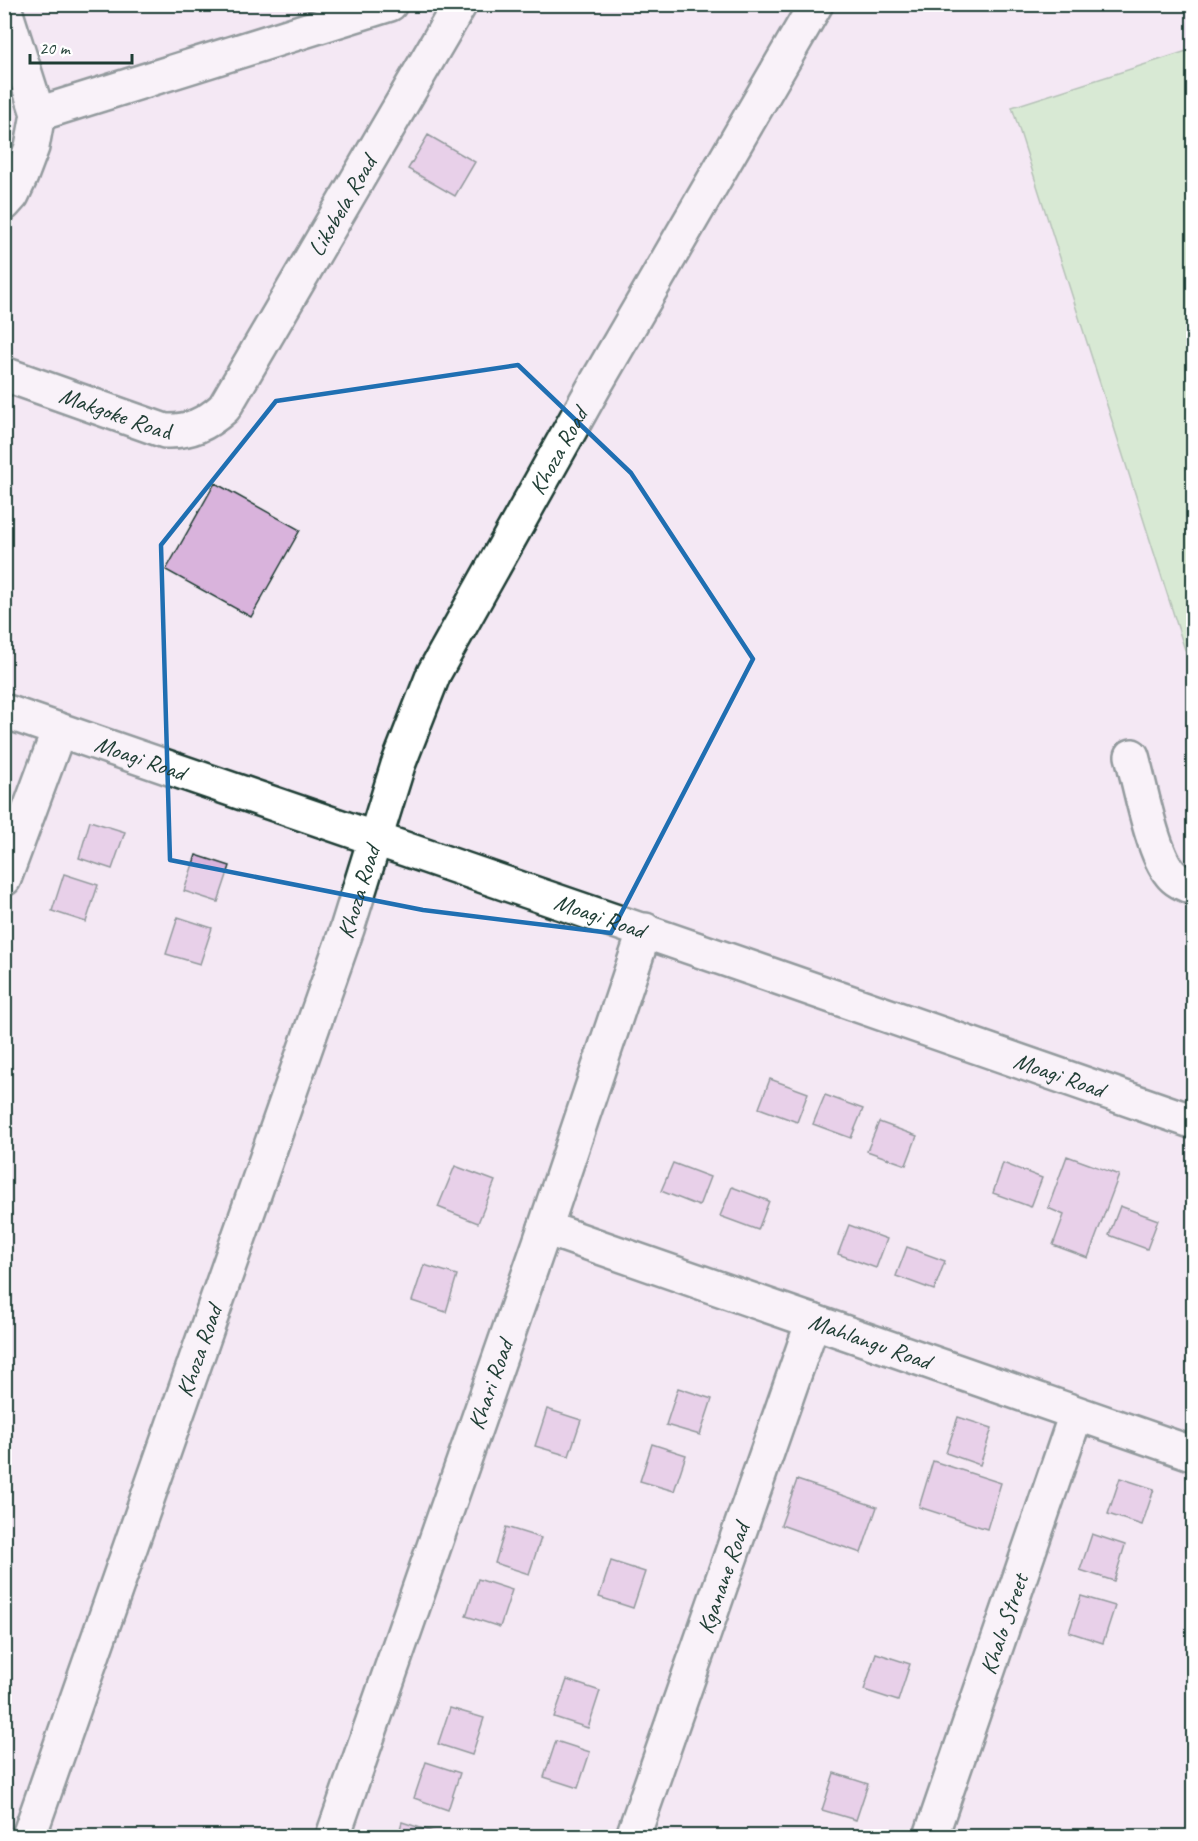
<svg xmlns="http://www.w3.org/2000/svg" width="1198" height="1841" viewBox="0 0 1198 1841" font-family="Caveat,sans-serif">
	<rect width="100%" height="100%" fill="#f4e8f4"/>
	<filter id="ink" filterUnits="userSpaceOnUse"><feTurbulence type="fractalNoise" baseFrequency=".0167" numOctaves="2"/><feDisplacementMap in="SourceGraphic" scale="12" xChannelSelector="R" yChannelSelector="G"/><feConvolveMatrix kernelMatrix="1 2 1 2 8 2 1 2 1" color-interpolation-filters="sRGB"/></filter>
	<g filter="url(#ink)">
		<!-- green -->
		<path fill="#b7ecad" stroke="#6b9470" stroke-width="1.5" d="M1193 49H1194L1193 675 1012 107Z"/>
		<!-- building -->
		<path fill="#d9b3dc" stroke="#1f3d34" stroke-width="1.5" d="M428 135 475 162 455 196 408 169Z
			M215 483 300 530 251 617 166 570Z
			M90 821 125 832 112 869 79 858Z
			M196 855 230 866 218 902 184 891Z
			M64 874 98 885 86 922 52 911Z
			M178 917 212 928 200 964 166 954Z
			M770 1079 808 1093 797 1122 759 1108Z
			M825 1095 863 1109 851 1138 813 1124Z
			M879 1122 917 1136 906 1165 867 1151Z
			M1067 1156 1119 1175 1088 1258 1053 1245 1064 1215 1048 1208Z
			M673 1163 710 1177 699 1206 661 1191Z
			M1003 1163 1042 1178 1031 1207 993 1193Z
			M455 1166 495 1181 478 1223 438 1207Z
			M732 1187 769 1201 758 1230 720 1216Z
			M1120 1206 1158 1220 1147 1249 1109 1235Z
			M849 1225 887 1239 876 1268 838 1254Z
			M907 1247 945 1261 934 1290 896 1276Z
			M424 1265 457 1275 446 1312 412 1301Z
			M678 1388 712 1399 700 1435 666 1425Z
			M547 1409 581 1420 569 1456 535 1446Z
			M958 1417 992 1428 980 1465 946 1453Z
			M652 1444 686 1455 674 1491 640 1481Z
			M933 1461 1001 1483 987 1529 919 1507Z
			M1120 1478 1154 1489 1142 1525 1108 1514Z
			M797 1480 877 1507 861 1553 781 1525Z
			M506 1527 541 1538 529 1574 495 1563Z
			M1092 1534 1125 1545 1114 1581 1080 1570Z
			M611 1561 645 1572 633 1608 599 1597Z
			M478 1579 512 1590 500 1627 466 1616Z
			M1081 1596 1115 1606 1103 1643 1069 1632Z
			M876 1653 910 1664 898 1701 864 1690Z
			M567 1680 600 1691 588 1728 554 1717Z
			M450 1708 484 1718 472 1755 438 1744Z
			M556 1741 590 1752 578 1788 544 1777Z
			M426 1762 460 1773 448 1810 414 1798Z
			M834 1773 868 1784 856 1820 822 1810Z
			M402 1822 436 1833 435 1836H398Z"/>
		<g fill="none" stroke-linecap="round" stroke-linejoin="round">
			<defs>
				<g id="minor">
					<path d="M4 7 38 114 32 147 21 176 12 195 4 204"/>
					<path d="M38 114 390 4"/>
					<path id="s1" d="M4 374 165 431C190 432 206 424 224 408L460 4"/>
					<path id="s2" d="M4 711C401 848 798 983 1194 1122"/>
					<path d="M1132 756C1140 784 1152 852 1170 873 1176 881 1184 884 1194 888"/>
					<path d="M4 879 59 730"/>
					<path id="s3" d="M545 1228 1194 1454"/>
					<path id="s4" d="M29 1836 347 929 398 765 434 673 594 387 816 4"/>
					<path id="s5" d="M333 1836 545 1228 645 930"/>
					<path id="s6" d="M633 1836 813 1321"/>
					<path id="s7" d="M931 1836 1076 1414"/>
				</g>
			</defs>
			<!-- minor casing -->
			<use href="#minor" stroke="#1f3d34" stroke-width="38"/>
			<!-- minor -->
			<use href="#minor" stroke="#fff" stroke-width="33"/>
		</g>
	</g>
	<!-- marked area -->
	<path d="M0 0H1198V1841H0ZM518 365 631 473 753 659 611 933 423 910 170 860 161 545 276 401Z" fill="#f4e8f4" fill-opacity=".55" fill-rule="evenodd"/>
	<path fill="none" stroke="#1f6fb2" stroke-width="4.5" stroke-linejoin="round" d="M518 365 631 473 753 659 611 933 423 910 170 860 161 545 276 401Z"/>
	<g text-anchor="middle" stroke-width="5" stroke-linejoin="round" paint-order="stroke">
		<!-- street labels -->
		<g font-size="24" fill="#1f3d34" stroke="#fff">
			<text dy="8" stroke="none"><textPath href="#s1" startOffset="470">Likobela Road</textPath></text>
			<text dy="8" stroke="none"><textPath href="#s1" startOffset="118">Makgoke Road</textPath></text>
			<text dy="8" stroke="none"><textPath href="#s4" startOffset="1486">Khoza Road</textPath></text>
			<text dy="8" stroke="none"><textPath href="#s2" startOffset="144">Moagi Road</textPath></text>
			<text dy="8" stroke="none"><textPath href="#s4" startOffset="1000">Khoza Road</textPath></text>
			<text dy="8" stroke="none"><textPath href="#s2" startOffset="630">Moagi Road</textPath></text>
			<text dy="8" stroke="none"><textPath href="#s2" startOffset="1116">Moagi Road</textPath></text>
			<text dy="8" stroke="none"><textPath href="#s3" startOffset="344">Mahlangu Road</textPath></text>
			<text dy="8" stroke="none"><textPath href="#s4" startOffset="514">Khoza Road</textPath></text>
			<text dy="8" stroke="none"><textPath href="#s5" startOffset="478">Khari Road</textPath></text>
			<text dy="8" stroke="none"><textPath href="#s6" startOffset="273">Kganane Road</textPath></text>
			<text dy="8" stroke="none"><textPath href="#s7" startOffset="224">Khalo Street</textPath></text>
		</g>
	</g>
	<!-- margin -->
	<rect width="1198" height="1841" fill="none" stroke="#fff" stroke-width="24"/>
	<rect x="12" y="12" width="1174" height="1817" fill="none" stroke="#1f3d34" stroke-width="2" filter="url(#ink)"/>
	<!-- scale -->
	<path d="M30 54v9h102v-9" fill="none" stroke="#1f3d34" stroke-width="3"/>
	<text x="39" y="54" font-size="18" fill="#1f3d34" stroke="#ffffff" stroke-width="4.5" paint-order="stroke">20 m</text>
</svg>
